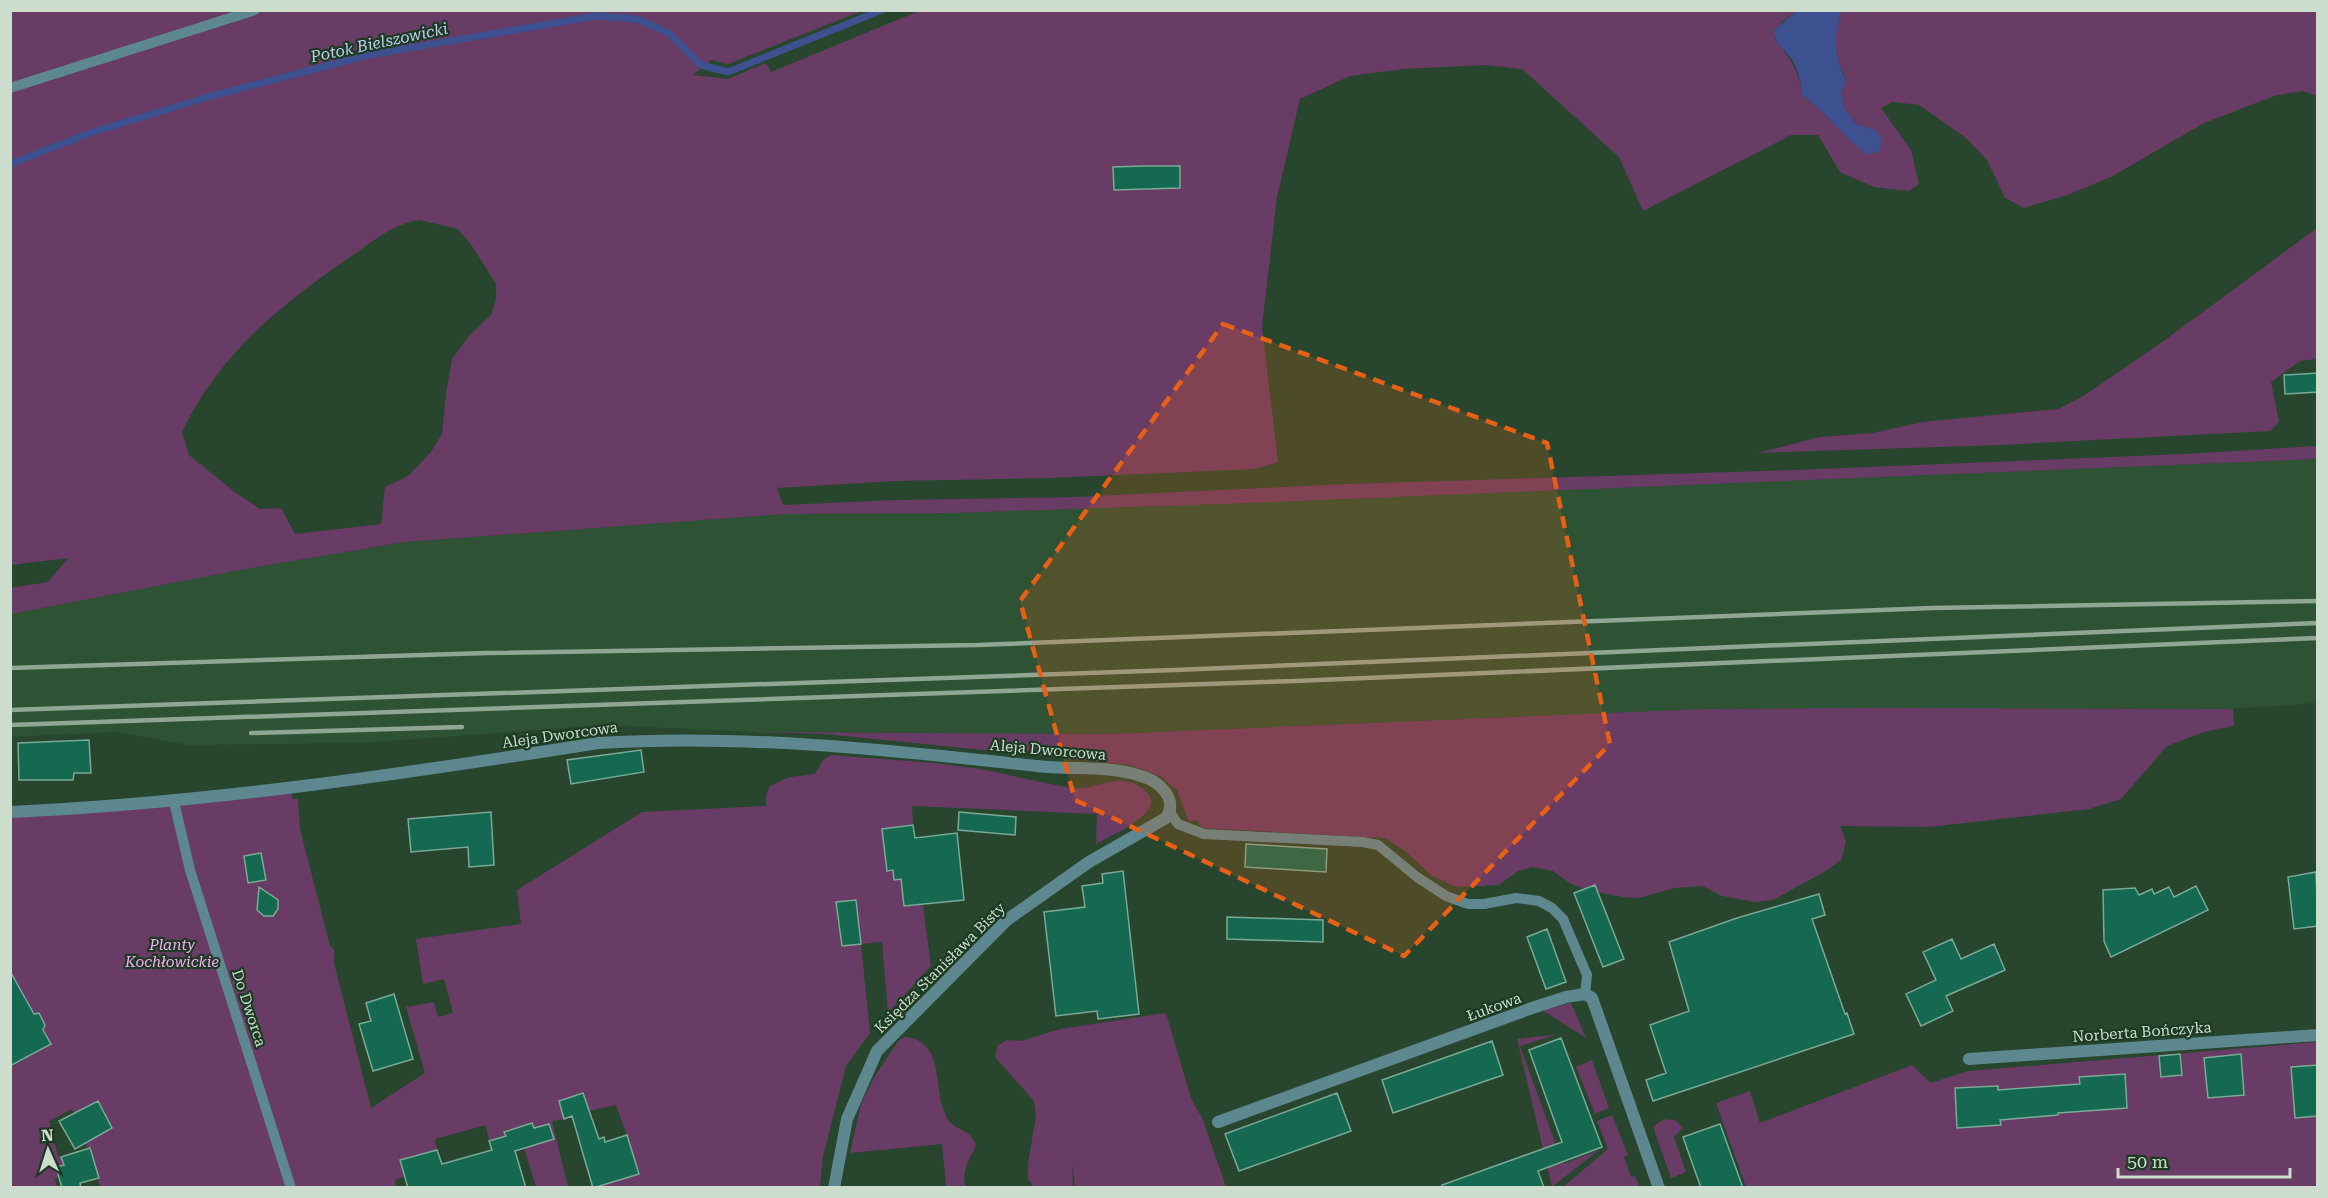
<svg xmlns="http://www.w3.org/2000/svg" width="2328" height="1198" viewBox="0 0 2328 1198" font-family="'Roboto Serif',serif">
	<rect width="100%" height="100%" fill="#27462d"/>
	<!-- built -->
	<path fill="#2d5234" d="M2317 459V703L2233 709H1706L1110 734 750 732 604 725 363 743 187 745 119 732 11 737 10 614 245 569 404 542 786 514 954 513 1250 503Z"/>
	<!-- green -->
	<path fill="#683c65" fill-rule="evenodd" d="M11 11H862L728 64 711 60 693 75 728 79 766 63 771 72 919 11H1797L1782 22 1775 40C1790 57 1800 72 1802 95L1818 107 1830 121 1875 130 1856 124 1844 108 1841 93 1846 79C1833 53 1834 39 1841 11H2317V96L2303 91 2277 95 2204 123 2111 177 2067 195 2024 208 2005 198 1987 160 1966 138 1919 105 1892 102 1881 108 1911 150 1919 184 1909 191 1874 187 1840 172 1818 135H1791L1643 211 1619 157 1522 69 1485 65 1403 69 1350 76 1300 99 1277 197 1262 327 1278 462 1255 469 1051 478 896 481 777 488 783 505 896 500 1075 497 1347 484 1794 470 2184 454 2317 446V459L1250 503 954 513 786 514 404 542 245 569 11 614 10 588 48 582 68 558 11 565ZM420 220 458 229 472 246 496 284V299L491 315 469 336 452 359 446 393 442 434 431 452 408 476 385 487 381 524 295 534 281 508 260 509 236 493 189 455 182 432C220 352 284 302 356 253 376 239 395 223 420 220Z
		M2317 228V359L2300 361 2271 382 2279 422 2270 431 2000 445 1757 453 1820 437 1873 433 1922 422 2058 409 2085 395 2165 340Z
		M1882 708 2233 709 2234 726 2204 732 2167 746 2121 799 2089 809 1928 827 1840 826 1846 842 1841 860 1824 872 1773 900 1754 902 1722 896 1703 886 1674 888 1639 898 1622 897 1592 891 1571 884 1553 871 1533 867 1518 871 1499 885 1457 887 1432 876 1405 851 1385 838 1203 828 1197 820 1189 822 1177 790 1160 776 1131 765 825 734 750 732 1110 734 1705 709Z
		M831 755C878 759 926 761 973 768 1006 773 1039 783 1072 788 1096 791 1118 770 1143 789 1147 792 1151 796 1151 800 1154 817 1110 836 1096 844L1097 814 912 806 913 825 882 829 887 870H893L894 879H901L904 906 923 905 931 966 888 1013 882 942 861 944 870 1033 846 1066 823 1157 820 1187H594L627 1135 616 1105 589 1111 583 1093 559 1101 564 1119 552 1121 568 1187H536L524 1148 538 1143 532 1123 505 1131 506 1136 489 1141 486 1125 435 1139 437 1150 401 1160 405 1176 395 1180 396 1187H100L92 1156 85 1143 87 1141 72 1109 49 1121 58 1156 61 1157 64 1165 56 1167 59 1177 55 1179 57 1187H11L10 1068 45 1047 11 972V810L290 789 293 799H298L300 829 330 946 334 949V963L371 1108 425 1073 406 1007 434 1002 438 1017 453 1013 444 979 423 984 416 939 521 924 517 890 642 812 766 806V795L770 786 790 777 815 774 823 760ZM856 900 861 944 842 946 841 926 838 927 836 902Z
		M1571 1003 1586 1038 1542 1010Z
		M1166 1013 1191 1098 1203 1120 1226 1187H1075L1072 1163 1073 1187H1034L1028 1179V1164L1036 1116 1034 1101 995 1057 998 1045 1007 1040 1021 1041 1060 1029Z
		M1558 1034 1520 1046 1563 1164 1599 1150 1552 1187 1517 1039Z
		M905 1037C943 1041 934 1081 943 1108 945 1112 946 1118 949 1121 959 1132 970 1129 976 1145 970 1159 960 1173 966 1187H946L942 1144 850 1153 861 1104 875 1076 899 1040Z
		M2317 1042V1187H1746L1716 1103 1750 1091 1760 1123 1912 1065 1931 1083 1968 1071Z
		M1592 1060 1609 1108 1595 1114 1576 1067Z
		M1612 1115 1628 1155 1624 1157 1631 1177 1635 1176 1639 1185 1636 1188 1563 1187 1608 1149 1597 1121Z
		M1664 1119 1675 1120 1683 1128 1674 1137 1686 1172 1671 1178 1655 1133 1654 1126Z"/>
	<!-- water -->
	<path fill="#3d5191" d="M1797 11H1841C1834 39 1833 53 1846 80L1841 93 1844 108 1856 124 1875 130 1882 140 1879 152 1866 154C1843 136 1826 113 1802 95 1801 83 1798 69 1791 58 1783 47 1775 46 1774 30Z"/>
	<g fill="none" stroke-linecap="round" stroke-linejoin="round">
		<!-- stream -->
		<path stroke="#3d5191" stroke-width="7" d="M10 164 90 133 211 96 369 55 596 16 637 19 669 33 701 65 728 72 882 10"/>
	</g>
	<!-- building -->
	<path fill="#156951" stroke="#7aa997" stroke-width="1.5" d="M1143 166H1180V188L1114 190 1113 167Z
		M2318 373V392L2285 394 2284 375Z
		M89 740 91 773H74L73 780H19L18 743Z
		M641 750 644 772 571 784 567 760Z
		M491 812 494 865 469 867 468 847 411 852 408 819Z
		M959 812 1016 817 1015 835 958 830Z
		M913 825 915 838 957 833 964 900 904 906 901 879 894 880 893 870 887 871 882 829Z
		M1246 844 1327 849 1326 872 1245 867Z
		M261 853 266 880 248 883 244 856Z
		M1123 871 1139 1014 1098 1019 1097 1011 1056 1016 1044 912 1085 907 1082 886 1103 883 1102 874Z
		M2316 872 2318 926 2294 929 2288 877Z
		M1595 885 1624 959 1603 967 1574 893Z
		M2196 886 2208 910 2111 957 2104 941 2103 890 2135 888 2139 895 2152 889 2154 894 2169 887 2174 897Z
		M259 887 278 900V909L273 916H264L257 910Z
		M1819 894 1825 915 1812 919 1845 1014 1847 1013 1854 1034 1653 1101 1646 1080 1666 1073 1650 1025 1689 1011 1669 942 1737 918Z
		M856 900 861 944 842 946 836 902Z
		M1227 917 1323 920V942L1227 939Z
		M1547 929 1566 982 1546 989 1527 937Z
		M1952 939 1961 959 1994 944 2005 970 1946 996 1953 1011 1921 1026 1906 994 1936 980 1923 952Z
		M10 971 34 1014 39 1013 45 1025 43 1030 51 1044 10 1066Z
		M394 994 413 1059 373 1071 359 1024 371 1021 366 1003Z
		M1561 1038 1602 1147 1538 1171 1544 1188H1442V1185L1562 1142 1529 1050Z
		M1492 1041 1503 1075 1393 1113 1382 1080Z
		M2180 1054 2182 1075 2161 1077 2159 1056Z
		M2241 1054 2244 1095 2208 1098 2204 1058Z
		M2318 1065V1116L2295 1118 2291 1067Z
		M2125 1074 2127 1108 2058 1113V1115L2000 1120 2001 1125 1957 1128 1955 1088 1998 1086V1090L2080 1084 2079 1077Z
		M583 1093 599 1139 604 1137 605 1142 627 1135 639 1174 593 1188 572 1116 564 1119 559 1101Z
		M1337 1093 1351 1131 1239 1171 1225 1134Z
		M98 1101 112 1128 75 1149 59 1121Z
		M532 1123 534 1128 549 1124 554 1139 515 1151 526 1188H408L400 1160 437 1150 442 1164 492 1150 489 1141 506 1136 504 1132Z
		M1720 1124 1743 1188H1701L1683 1137Z
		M90 1148 99 1178 80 1183 81 1188H62L56 1167 64 1165 61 1157Z"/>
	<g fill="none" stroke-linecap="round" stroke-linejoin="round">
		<!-- service -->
		<path stroke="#5d888f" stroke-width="10" d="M10 88 255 10
			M174 802 190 870 291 1188
			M1170 812 1178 824 1204 834 1363 842 1378 845 1417 877 1446 896 1468 904H1484L1516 898 1539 901 1552 908 1563 919 1587 975 1585 994"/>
		<!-- minor -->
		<path stroke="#5d888f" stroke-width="12" d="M10 812C208 803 403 774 598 743 745 734 891 750 1037 766 1071 770 1108 765 1141 776 1159 781 1179 799 1166 818L1089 862 1007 920 877 1051 847 1119 834 1188
			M1969 1059 2318 1035
			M1218 1122 1535 1007 1566 997 1585 994 1592 998 1659 1188"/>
		<!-- rail -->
		<path stroke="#90a694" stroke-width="4.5" d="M10 668 487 653 978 645 1932 608 2318 601
			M10 710 1175 670 2318 623
			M10 725 1295 681 2318 638
			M251 733 462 727"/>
	</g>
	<!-- marked area -->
	<path fill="#e76016" fill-opacity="0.2" stroke="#e76016" stroke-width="4.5" stroke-dasharray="12 8" stroke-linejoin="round" d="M1223 324 1547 443 1610 744 1404 956 1075 800 1020 601Z"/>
	<g text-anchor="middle" stroke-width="4.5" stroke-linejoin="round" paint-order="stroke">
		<!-- street labels -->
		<g font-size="15" fill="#ccddce" stroke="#1d3b23">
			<text transform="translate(560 735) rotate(-8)" y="5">Aleja Dworcowa</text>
			<text transform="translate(1048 750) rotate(5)" y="5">Aleja Dworcowa</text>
			<text transform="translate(940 968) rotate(-45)" y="5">Księdza Stanisława Bisty</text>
			<text transform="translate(1494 1007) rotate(-20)" y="5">Łukowa</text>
			<text transform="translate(249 1008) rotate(72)" y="5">Do Dworca</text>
			<text transform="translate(2142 1032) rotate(-4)" y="5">Norberta Bończyka</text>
		</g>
		<!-- park labels -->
		<g font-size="15" font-style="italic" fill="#fba8f6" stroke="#1d3b23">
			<text x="172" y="950">Planty<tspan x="172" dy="17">Kochłowickie</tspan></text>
		</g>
		<!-- water labels -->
		<g font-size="16" font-style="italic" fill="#bdccf1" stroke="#1d3b23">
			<text transform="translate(379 42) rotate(-12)" y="6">Potok Bielszowicki</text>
		</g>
	</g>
	<!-- border -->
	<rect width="2328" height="1198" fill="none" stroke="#ccddce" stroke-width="24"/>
	<!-- north arrow -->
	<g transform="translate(48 1150) rotate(357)" stroke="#1d3b23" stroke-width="4.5" paint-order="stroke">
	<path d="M0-4.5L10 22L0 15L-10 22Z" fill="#ccddce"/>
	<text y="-9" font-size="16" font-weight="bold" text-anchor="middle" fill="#ccddce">N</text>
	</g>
	<!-- scale -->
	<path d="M2118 1168v9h172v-9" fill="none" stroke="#ccddce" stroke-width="3"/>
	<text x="2127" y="1168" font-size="18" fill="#ccddce" stroke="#1d3b23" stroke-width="4.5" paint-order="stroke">50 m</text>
</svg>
